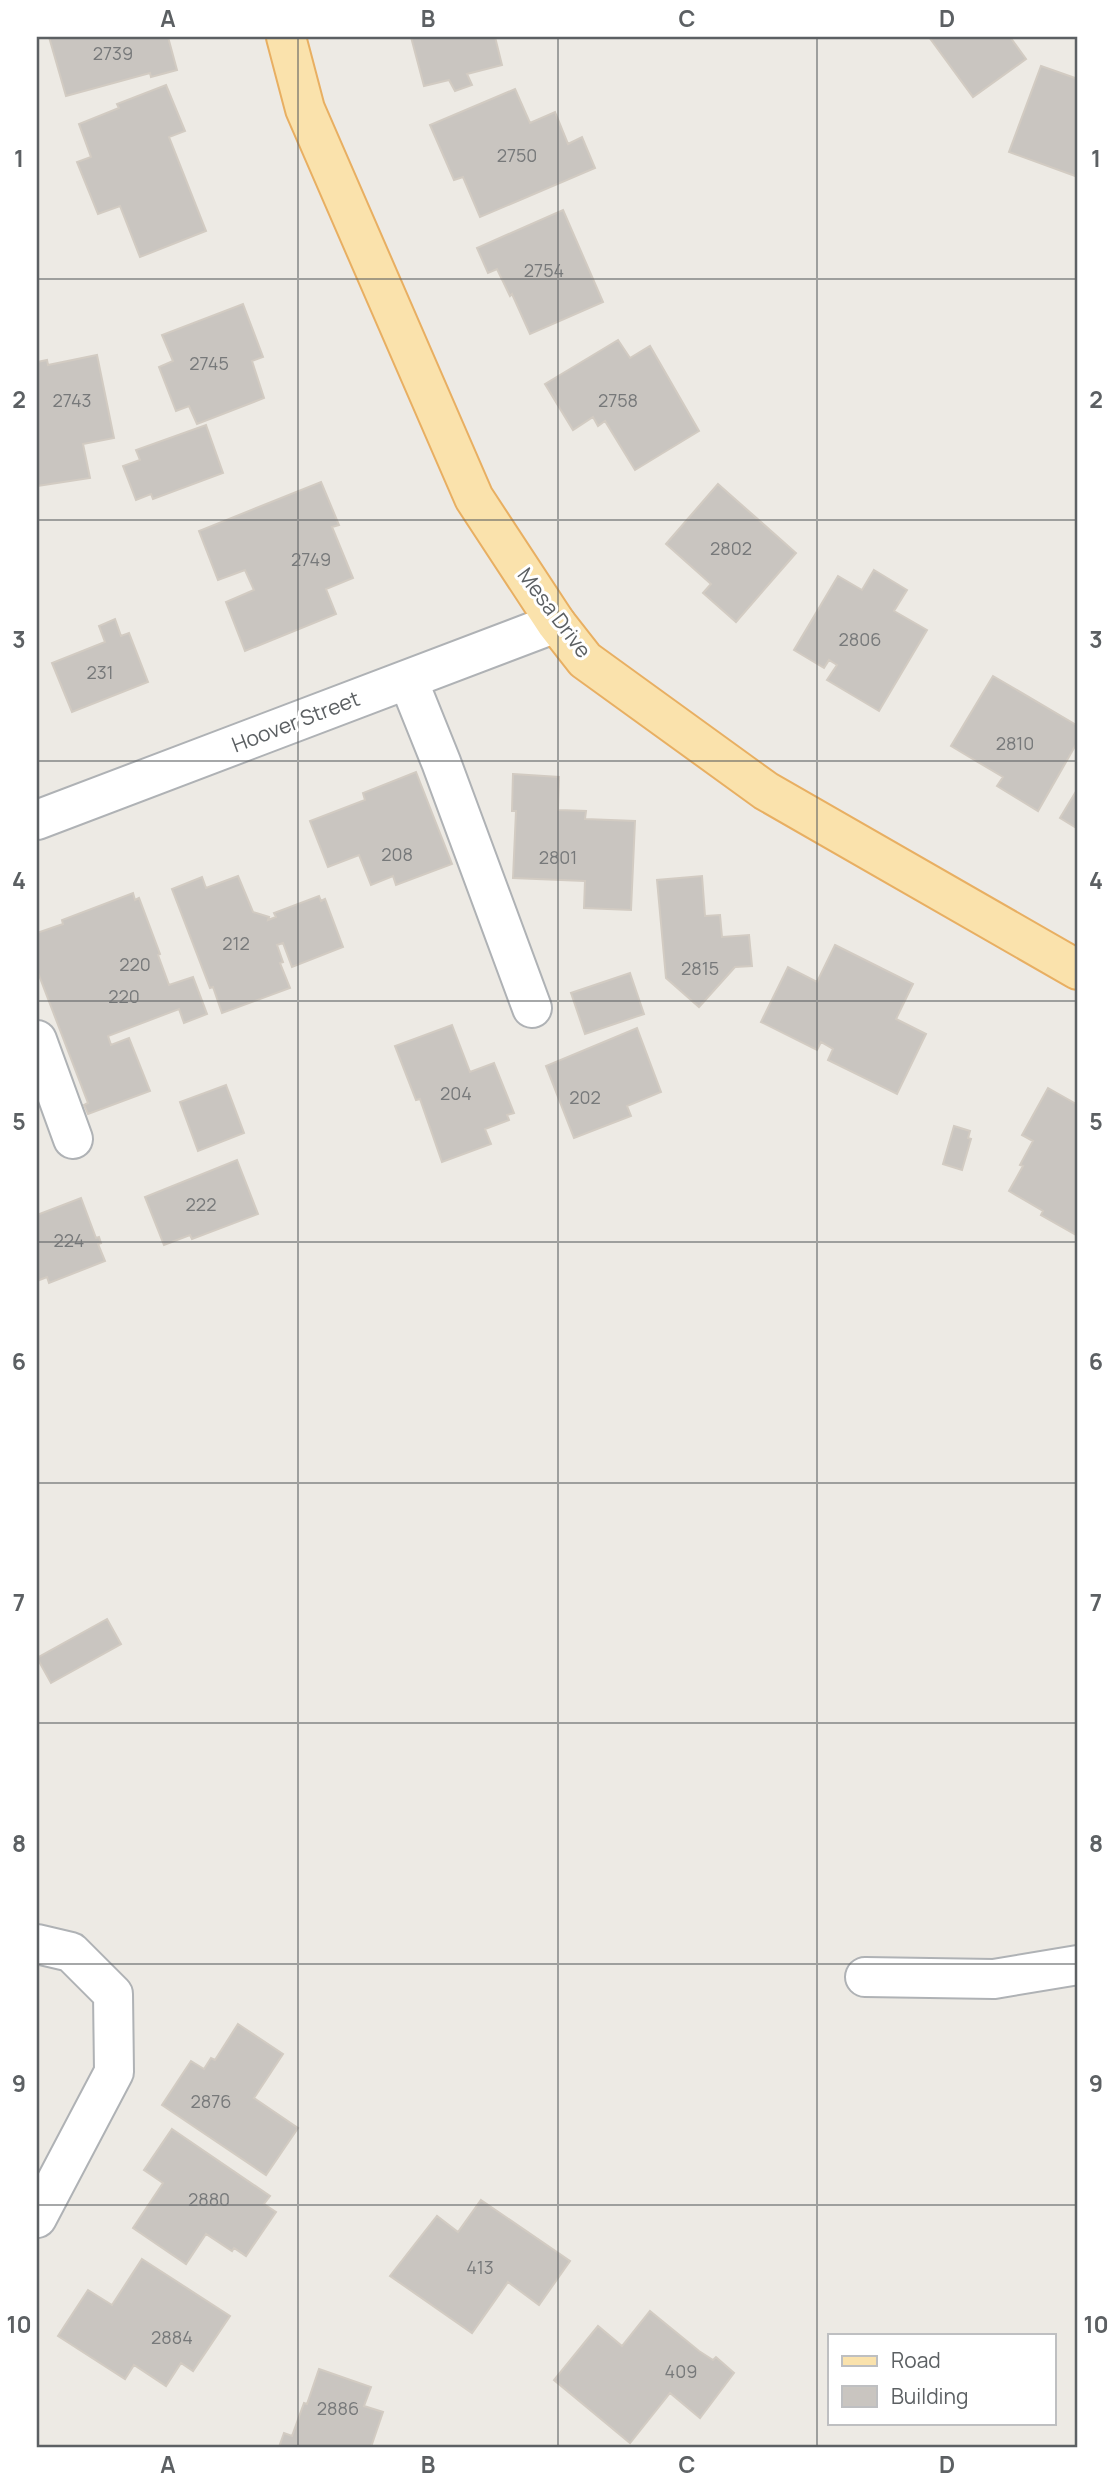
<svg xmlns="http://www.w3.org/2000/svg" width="1115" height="2484" viewBox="0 0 1115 2484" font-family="Manrope,sans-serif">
	<rect width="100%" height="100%" fill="#edeae4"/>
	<!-- building -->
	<path fill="#c9c5c0" stroke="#d2cbc2" stroke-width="2" d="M49 37H168L177 70 151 77 150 73 66 96Z
		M411 37H495L502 65 467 74 472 85 455 91 449 80 424 86Z
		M929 37H1010L1026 59 973 97Z
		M1041 66 1078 79V177L1009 152Z
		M166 85 185 131 169 137 206 231 140 257 120 206 98 214 77 162 91 157 79 124 119 108 117 104Z
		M515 89 530 123 555 112 568 144 582 137 595 168 480 217 463 177 454 180 430 125Z
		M563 210 603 302 530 334 512 294 510 296 497 269 488 273 477 248Z
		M243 304 263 357 252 361 264 398 197 424 189 406 176 411 159 367 173 361 162 335Z
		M618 340 630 358 650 346 699 431 635 470 605 421 598 426 593 417 573 430 545 384Z
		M97 355 114 438 83 444 90 478 37 486V362L47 360 48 365Z
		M206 425 223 473 153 499 151 494 136 500 123 466 140 460 136 450Z
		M321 482 339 525 332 527 353 578 326 589 336 614 245 651 226 602 254 590 245 570 218 580 199 531Z
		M718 484 796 553 736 622 703 593 711 584 666 544Z
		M874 570 907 590 894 611 927 630 879 711 827 680 837 665 829 660 824 668 794 650 838 576 862 590Z
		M115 619 121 636 129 633 148 682 72 712 52 663 105 642 99 626Z
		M993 676 1078 726V741L1038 811 997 786 1003 777 951 746Z
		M416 772 452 864 396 885 393 876 371 885 359 855 328 867 310 821 365 800 363 793Z
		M513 774 559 777 558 810 586 811 585 819 635 821 631 910 584 908 585 881 513 878 516 811H512Z
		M1078 788V829L1060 818Z
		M238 876 253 912 269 917 268 920 276 917 274 913 319 896 321 901 325 899 343 947 292 967 283 943 277 945 283 962 280 963 290 988 222 1013 213 987 210 988 172 889 202 877 206 888Z
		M702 876 705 916 720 915 722 937 749 935 752 966 735 967 699 1007 666 978 657 880Z
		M133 893 135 900 139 898 160 954 158 955 169 985 193 977 207 1014 184 1023 179 1009 108 1036 111 1045 129 1038 150 1091 88 1114 84 1105 88 1103 37 970V933L63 924 62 920Z
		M835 945 913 984 896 1019 926 1034 897 1094 828 1060 833 1049 821 1042 817 1050 761 1022 788 967 817 982Z
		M630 973 644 1014 585 1034 571 993Z
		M452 1025 470 1072 494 1063 514 1113 507 1115 509 1120 485 1129 491 1144 442 1162 420 1099 416 1100 395 1046Z
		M637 1028 661 1092 627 1106 631 1116 574 1138 546 1066Z
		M226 1085 244 1133 198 1151 180 1102Z
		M1048 1088 1078 1105V1236L1041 1215 1043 1211 1009 1191 1023 1166 1020 1165 1033 1141 1022 1135Z
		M954 1126 970 1131 968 1138 971 1139 962 1170 943 1164Z
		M237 1160 258 1214 192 1239 190 1235 164 1245 145 1197Z
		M81 1198 96 1238 99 1237 101 1243 98 1244 105 1261 49 1283 47 1277 37 1281V1215Z
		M107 1619 121 1644 51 1683 37 1658Z
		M238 2024 283 2054 254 2098 298 2128 266 2175 162 2105 191 2061 204 2069 211 2058 215 2060Z
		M172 2129 270 2196 264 2204 276 2212 246 2256 234 2248 232 2251 206 2234 186 2264 133 2228 163 2183 144 2170Z
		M481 2200 570 2261 539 2305 508 2282 472 2333 390 2276 437 2216 458 2232Z
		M142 2259 230 2316 193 2371 181 2363 166 2386 134 2365 125 2379 58 2336 88 2290 112 2305Z
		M650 2311 699 2351 713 2360 716 2357 734 2373 700 2418 670 2393 630 2443 554 2380 598 2326 622 2346Z
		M319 2369 371 2387 364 2406 383 2412 371 2447H279L284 2433 292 2436 304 2403 307 2404Z"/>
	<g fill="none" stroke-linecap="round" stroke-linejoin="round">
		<defs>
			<path id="minor" d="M408 680 441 762 532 1008
				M37 820 556 623
				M37 1040 73 1139
				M37 1944 71 1952 113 1994 114 2072 37 2218
				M865 1977 994 1979 1078 1965"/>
			<path id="major" d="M286 37 305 109 474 498 556 623 585 660 766 791 1078 970"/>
		</defs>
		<!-- minor casing -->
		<use href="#minor" stroke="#afb2b5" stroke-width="42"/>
		<!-- major casing -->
		<use href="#major" stroke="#e8af62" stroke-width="42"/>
		<!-- minor -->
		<use href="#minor" stroke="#fff" stroke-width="38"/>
		<!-- major -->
		<use href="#major" stroke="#fae2ac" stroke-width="38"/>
	</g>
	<!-- grid -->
	<path fill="none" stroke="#5c6063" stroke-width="2" stroke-opacity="0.55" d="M298 37V2447M558 37V2447M817 37V2447M37 279H1078M37 520H1078M37 761H1078M37 1001H1078M37 1242H1078M37 1483H1078M37 1723H1078M37 1964H1078M37 2205H1078"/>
	<g text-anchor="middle" stroke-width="6" stroke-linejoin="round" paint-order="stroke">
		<!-- number labels -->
		<g font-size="18" fill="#77797a">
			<text x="113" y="60">2739</text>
			<text x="517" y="162">2750</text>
			<text x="544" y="277">2754</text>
			<text x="209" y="370">2745</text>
			<text x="72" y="407">2743</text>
			<text x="618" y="407">2758</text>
			<text x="731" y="555">2802</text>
			<text x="311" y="566">2749</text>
			<text x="860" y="646">2806</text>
			<text x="100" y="679">231</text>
			<text x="1015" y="750">2810</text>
			<text x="397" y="861">208</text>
			<text x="558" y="864">2801</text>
			<text x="236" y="950">212</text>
			<text x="135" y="971">220</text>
			<text x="700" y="975">2815</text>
			<text x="124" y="1003">220</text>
			<text x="456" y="1100">204</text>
			<text x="585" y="1104">202</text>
			<text x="201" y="1211">222</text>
			<text x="69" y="1247">224</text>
			<text x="211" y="2108">2876</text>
			<text x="209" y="2206">2880</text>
			<text x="480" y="2274">413</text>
			<text x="172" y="2344">2884</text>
			<text x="681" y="2378">409</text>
			<text x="338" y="2415">2886</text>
		</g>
		<!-- street labels -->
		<g font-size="21" fill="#5c6063" stroke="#fff">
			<text transform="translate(554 613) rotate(53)" y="7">Mesa Drive</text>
			<text transform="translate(296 722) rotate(-21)" y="7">Hoover Street</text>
		</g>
	</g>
	<!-- border -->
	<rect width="1115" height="2484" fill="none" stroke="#ffffff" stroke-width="77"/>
	<!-- legend -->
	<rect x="828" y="2334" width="228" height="91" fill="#ffffff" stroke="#bebfc1" stroke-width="2"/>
	<rect x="842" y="2356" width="35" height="10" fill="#fae2ac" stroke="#bebfc1" stroke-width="2"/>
	<text x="891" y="2368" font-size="21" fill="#5c6063">Road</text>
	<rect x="842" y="2386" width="35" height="21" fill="#c9c5c0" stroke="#bebfc1" stroke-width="2"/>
	<text x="891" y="2404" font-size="21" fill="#5c6063">Building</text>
	<rect x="38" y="38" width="1038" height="2408" fill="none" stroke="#5c6063" stroke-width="2.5"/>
	<g font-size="23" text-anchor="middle" font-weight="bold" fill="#5c6063">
		<text x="168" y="27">A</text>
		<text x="428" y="27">B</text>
		<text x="687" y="27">C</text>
		<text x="947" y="27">D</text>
		<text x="19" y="167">1</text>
		<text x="1096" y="167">1</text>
		<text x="19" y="408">2</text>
		<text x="1096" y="408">2</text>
		<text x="19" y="648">3</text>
		<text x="1096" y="648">3</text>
		<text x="19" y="889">4</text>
		<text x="1096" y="889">4</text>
		<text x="19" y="1130">5</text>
		<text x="1096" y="1130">5</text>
		<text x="19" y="1370">6</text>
		<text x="1096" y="1370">6</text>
		<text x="19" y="1611">7</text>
		<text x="1096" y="1611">7</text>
		<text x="19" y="1852">8</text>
		<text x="1096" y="1852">8</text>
		<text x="19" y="2092">9</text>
		<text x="1096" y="2092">9</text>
		<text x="19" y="2333">10</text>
		<text x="1096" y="2333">10</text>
		<text x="168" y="2473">A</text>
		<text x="428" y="2473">B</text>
		<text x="687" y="2473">C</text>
		<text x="947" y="2473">D</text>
	</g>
</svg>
